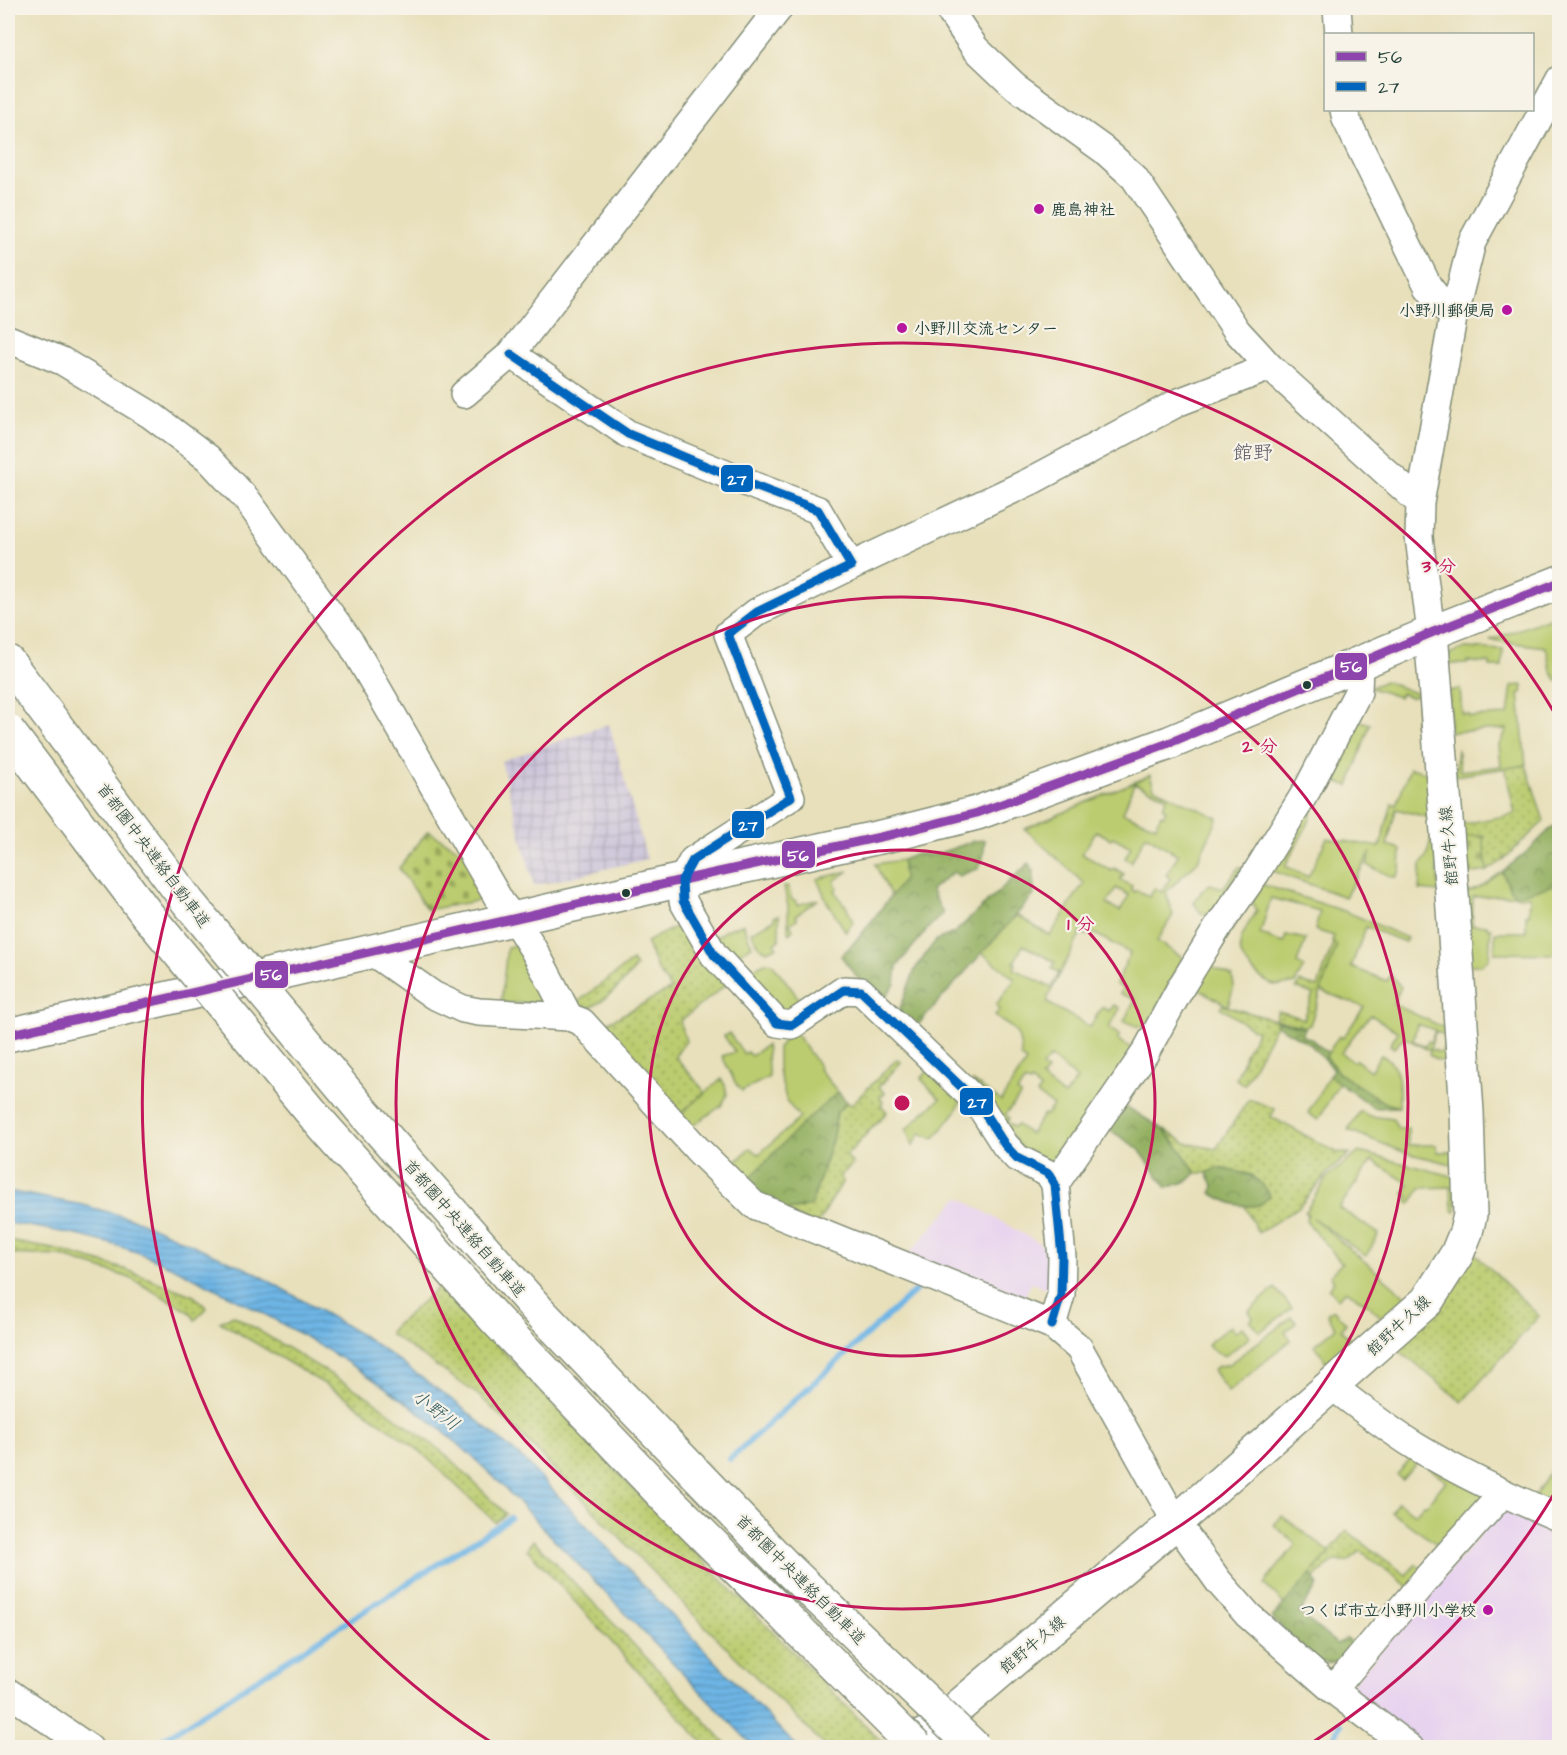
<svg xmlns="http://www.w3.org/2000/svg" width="1567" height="1755" viewBox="0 0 1567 1755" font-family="'Architects Daughter','Klee One',sans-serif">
	<defs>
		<pattern id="industrial-grid" width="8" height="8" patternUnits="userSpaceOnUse" patternTransform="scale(1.5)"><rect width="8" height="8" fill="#c8bfd8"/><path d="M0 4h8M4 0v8" fill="none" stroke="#a29cb0"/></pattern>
		<pattern id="grass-dots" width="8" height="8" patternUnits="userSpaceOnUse" patternTransform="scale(1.5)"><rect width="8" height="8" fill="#bbcc6f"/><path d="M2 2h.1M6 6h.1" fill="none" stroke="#97a75c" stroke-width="1.8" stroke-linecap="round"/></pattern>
		<pattern id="forest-crowns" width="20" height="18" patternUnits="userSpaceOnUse" patternTransform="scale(1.5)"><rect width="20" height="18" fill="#94b062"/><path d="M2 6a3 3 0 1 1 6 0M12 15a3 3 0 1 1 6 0" fill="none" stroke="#789052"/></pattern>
		<pattern id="cemetery-stones" width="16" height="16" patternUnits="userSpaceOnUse" patternTransform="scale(1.5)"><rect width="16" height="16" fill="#bbcc6f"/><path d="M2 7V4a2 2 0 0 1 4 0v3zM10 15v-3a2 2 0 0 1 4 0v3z" fill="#97a75c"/></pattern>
		<pattern id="water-rules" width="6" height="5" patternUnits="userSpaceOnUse" patternTransform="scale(1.5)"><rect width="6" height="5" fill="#6eb5e5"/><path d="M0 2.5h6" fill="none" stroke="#5a94ba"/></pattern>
	</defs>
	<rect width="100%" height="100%" fill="#f7f3e8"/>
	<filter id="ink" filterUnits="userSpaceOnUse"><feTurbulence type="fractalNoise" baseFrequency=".0167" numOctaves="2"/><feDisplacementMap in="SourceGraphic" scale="12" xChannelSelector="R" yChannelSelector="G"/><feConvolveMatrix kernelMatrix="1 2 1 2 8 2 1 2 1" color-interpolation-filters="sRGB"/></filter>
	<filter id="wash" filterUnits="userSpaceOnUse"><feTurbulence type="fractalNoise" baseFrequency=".008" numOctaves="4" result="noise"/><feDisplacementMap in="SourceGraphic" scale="24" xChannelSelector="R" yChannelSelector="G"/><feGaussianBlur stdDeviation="1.35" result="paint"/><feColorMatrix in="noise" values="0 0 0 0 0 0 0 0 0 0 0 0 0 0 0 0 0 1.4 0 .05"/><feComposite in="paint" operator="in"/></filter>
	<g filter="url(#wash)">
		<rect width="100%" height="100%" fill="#e8e0bb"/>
		<!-- built -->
		<path fill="#e7d2ef" d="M959 1197 1054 1252 1052 1290 1031 1283 1023 1301 907 1256Z
			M1505 1506 1559 1529V1747H1418L1347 1690Z"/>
		<!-- industrial -->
		<path fill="url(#industrial-grid)" d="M609 724 647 859 534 886 501 761Z"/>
		<!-- grass -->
		<path fill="url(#grass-dots)" stroke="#6d8452" stroke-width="1.5" d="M1526 765 1544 821 1502 861 1487 871 1483 836 1459 837 1458 825 1515 814 1505 768Z
			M680 908 729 982 680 1021 686 1041 675 1056 705 1092 677 1117 599 1027 671 989 658 971 646 942 677 926 670 912Z
			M1333 943 1337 944 1310 1025 1305 1027 1275 1019 1278 1011 1304 1019 1313 994 1296 988 1300 982 1318 987Z
			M632 961 636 967C623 984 604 1002 583 1011L575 1004Z
			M1222 1005 1278 1021 1244 1085 1236 1079 1246 1052 1257 1032 1221 1008Z
			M897 1059 901 1062 879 1087 885 1093 880 1098 883 1102 881 1105 887 1112 846 1156 853 1164 839 1177 843 1181 817 1225 782 1211 811 1206 832 1140 837 1112 847 1102 851 1105Z
			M1249 1099 1275 1109 1271 1117 1336 1152 1350 1154 1328 1172 1299 1207 1258 1233 1245 1206 1260 1205 1252 1175 1218 1168 1207 1173H1196L1180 1149 1163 1129 1186 1143 1216 1149Z
			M8 1241 58 1250 124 1269 194 1296 207 1308 195 1320 190 1312 130 1278 61 1256 8 1254Z
			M1473 1252 1539 1316 1462 1402 1396 1348Z
			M441 1285 646 1503 883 1743 879 1747H826L693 1614 521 1435 477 1394 390 1334 391 1330Z
			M233 1315 370 1398 445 1454 506 1514 495 1522 421 1452 343 1395 220 1322Z
			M1347 1531 1406 1575 1416 1564 1424 1571 1410 1588 1361 1551 1348 1561H1336L1317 1574 1314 1579 1310 1574Z
			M533 1540 663 1675 729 1747H707L527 1549Z"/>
		<!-- forest -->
		<path fill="url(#forest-crowns)" stroke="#5a764b" stroke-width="1.5" d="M1559 823V884L1516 895 1510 890 1502 872 1530 849 1549 830Z
			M985 840 983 858 978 869 959 876 953 872 931 890 943 913 930 926 897 966 895 984 883 1000 864 986 841 956 860 936 904 879 902 860 917 854 934 855 974 841Z
			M1029 863 1033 870 1034 895 915 1028 897 1016 915 969 936 940 954 933Z
			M1278 1021 1305 1028 1302 1036 1310 1038 1328 1053 1326 1057 1339 1073 1385 1103 1399 1107 1374 1108 1329 1076 1333 1069 1310 1044 1276 1025Z
			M838 1092 847 1102 837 1112 832 1140 811 1206 782 1211 743 1185 804 1122Z
			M1122 1104 1163 1129 1180 1149 1196 1173 1189 1180 1167 1188 1138 1148 1108 1129Z
			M1217 1168C1241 1173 1258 1172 1270 1196 1266 1199 1262 1204 1258 1205 1242 1209 1224 1201 1211 1193L1214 1187 1207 1173Z
			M1310 1574 1318 1585 1299 1613 1337 1644 1346 1638 1358 1649C1347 1657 1335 1666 1322 1661L1318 1662 1272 1618Z"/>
		<!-- cemetery -->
		<path fill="url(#cemetery-stones)" stroke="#6d8452" stroke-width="1.5" d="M428 831 463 852 493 898 427 910 399 868Z
			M1483 836 1487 871 1462 875 1459 837Z"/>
		<!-- garden -->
		<path fill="#bbcc6f" stroke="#6d8452" stroke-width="1.5" fill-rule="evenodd" d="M1558 615 1560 623 1559 681 1556 680 1551 671 1546 647 1490 640Z
			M1465 648 1503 650 1502 667H1490V663L1468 662 1467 664H1449L1447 655Z
			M1385 681 1425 697 1429 727 1415 725 1420 697 1413 696 1412 698 1401 693 1399 697 1371 688 1357 720 1370 724 1349 786 1325 777 1369 688Z
			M1523 685 1522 693 1519 694 1526 765 1455 776 1457 748 1460 771 1501 766 1499 745 1507 729 1450 732 1449 691 1460 689 1462 714H1469V717L1508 715 1512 686Z
			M1410 768 1430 773 1434 819 1396 809 1387 845 1401 849 1400 871 1396 877H1393L1367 865 1371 852 1345 897 1270 870 1318 790 1309 822 1285 866 1308 877 1327 838 1380 847 1392 803 1396 805Z
			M1150 775 1154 788 1218 818 1197 862 1166 892 1173 915 1157 941 1183 958 1150 1023 1139 1027 1124 1021 1135 999 1120 994 1122 988 1116 984 1130 953 1090 931 1087 935 1081 933 1048 997V1003L1090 1027 1102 1007 1109 1011 1114 1005 1120 1008 1109 1028 1119 1035 1118 1040 1132 1048 1123 1065 1059 1168 1028 1157 972 1081 1001 1101 1026 1062 1021 1057C1021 1048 1020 1034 1012 1028 1006 1023 1000 1022 995 1015L1000 1010 996 1005 1015 979 982 953 1017 915 1050 936 1079 890 1085 884 1025 829ZM1134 783 1167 797 1163 808 1166 810 1164 815 1161 814 1156 826 1123 813ZM1096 831 1111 839 1113 837 1131 847 1125 858 1131 862 1146 835 1178 855 1166 875 1170 878 1162 892 1155 888 1149 897 1137 890 1135 892 1131 889 1132 886 1120 880 1124 874 1114 868 1112 871 1082 854ZM1116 888 1129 895 1120 911 1107 904ZM1023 945 1055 962 1052 969 1059 972 1052 988 1014 969 1016 964 1014 963ZM1050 1057 1077 1079 1064 1096 1041 1078 1047 1071 1042 1067ZM1024 1082 1030 1084 1031 1082 1040 1089 1037 1094 1053 1106 1046 1115 1044 1114 1030 1134 1017 1125 1014 1127 1007 1122 1009 1118 1005 1115 1021 1095 1017 1092Z
			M1434 825 1439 892 1419 890 1421 865 1427 856Z
			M902 860 904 879 891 896 875 864Z
			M1239 867 1243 868 1214 914 1201 913 1194 903 1203 889 1210 884 1223 888Z
			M849 871 834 881 838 888 835 890 843 904H845L853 922 846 932 827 902 817 879Z
			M1502 872 1510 890 1516 895 1559 884V954L1495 953V932H1526V915H1529L1530 896 1517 897 1515 895 1473 897 1472 925H1487V928H1491L1489 959 1481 965H1468L1464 894 1479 888Z
			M1261 884 1347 912 1407 938 1405 942 1366 927 1351 967 1387 981 1391 975 1401 987 1393 1004 1449 1030V1062L1437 1060 1429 1055 1430 1051 1404 1037 1394 1048 1390 1045 1398 1032 1371 1015 1363 1024H1362L1341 1053 1353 1062 1356 1060 1370 1071 1381 1055C1402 1064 1399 1088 1399 1107L1385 1103 1339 1073 1326 1056 1339 1036 1343 1038 1364 1007 1321 991 1337 945 1332 942 1334 936 1315 930 1320 911 1271 898 1260 934 1270 937V939L1284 943 1286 935 1306 939 1297 963 1304 967 1295 983C1287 985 1279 987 1271 984 1260 979 1241 962 1240 950 1239 936 1250 922 1257 911L1252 901ZM1417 1024 1435 1030 1431 1042 1428 1041 1426 1046 1413 1041ZM1435 1032 1448 1035 1442 1053 1430 1049Z
			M788 886 792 900H795L797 905 819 899 796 915 797 919 790 924 793 930 789 934 788 931V906L784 887Z
			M779 915V940L775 943 777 947 767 951 760 947 751 932 774 920V917Z
			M1238 918 1212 964 1214 968 1232 976 1234 986 1228 1006 1193 986Z
			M743 924 752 946 730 958 715 938 726 930Z
			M520 944 544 997V1003H501L507 947Z
			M767 962 772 963 804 1005 792 1013 781 1012 745 972 747 968 757 967Z
			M729 1033 744 1054 747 1052 751 1056 766 1045C768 1055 767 1066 769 1077L742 1091 736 1084 722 1056 735 1052 724 1036Z
			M795 1033 820 1067 818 1068 838 1092 804 1122 743 1185 705 1147 711 1140 735 1163 750 1148 759 1154 800 1118 787 1102 778 1070V1048L784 1040Z
			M929 1070 961 1100 956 1111 934 1139 920 1133 913 1146 906 1130 925 1111 927 1110 940 1099 921 1079Z
			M1329 1076 1339 1083 1318 1120 1308 1113Z
			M721 1079 725 1085 727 1095 721 1106 688 1129 677 1117Z
			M1360 1111 1369 1116 1393 1119 1398 1129 1408 1128V1145H1436L1438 1152H1460V1166L1406 1153 1348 1130Z
			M1359 1152 1456 1177V1212L1452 1211 1451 1187 1421 1188 1410 1204 1406 1201 1409 1197 1404 1194 1409 1184 1372 1160 1339 1208 1379 1234 1366 1256 1313 1218 1409 1299 1387 1322 1363 1301 1346 1290 1338 1299 1328 1289 1334 1281 1330 1275 1342 1263 1306 1221 1308 1214 1305 1212 1327 1177Z
			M1275 1288 1292 1308 1260 1332 1250 1321 1253 1318 1249 1311Z
			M1333 1309 1346 1323 1341 1330 1359 1349 1332 1371 1315 1345 1336 1328 1327 1314Z
			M1292 1317 1296 1323 1285 1331 1291 1340 1228 1392 1213 1370 1216 1367 1229 1364Z
			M1230 1326 1235 1332 1242 1327 1250 1337 1225 1356 1215 1352 1207 1344Z
			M1413 1455 1489 1495 1441 1547 1391 1512 1398 1502 1415 1514 1424 1504H1427L1446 1481 1419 1460 1402 1480 1397 1475Z
			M1553 1468 1559 1474V1484L1556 1483 1545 1504 1533 1498Z
			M1282 1516 1330 1552 1284 1604 1264 1584 1296 1544 1274 1525Z"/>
		<!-- water -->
		<path fill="url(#water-rules)" stroke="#46798c" stroke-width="1.5" d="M8 1191 83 1205 137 1220 254 1272 368 1339 458 1404 524 1460 797 1747H754L498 1481C485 1469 472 1456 458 1444 390 1384 303 1333 222 1292 194 1278 166 1262 136 1252 95 1237 50 1229 8 1223Z"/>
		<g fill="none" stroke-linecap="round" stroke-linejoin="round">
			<!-- stream -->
			<path stroke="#6eb5e5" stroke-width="6" d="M730 1459 915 1291
				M149 1748 510 1518
				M1328 1748 1341 1725"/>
		</g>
	</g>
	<g filter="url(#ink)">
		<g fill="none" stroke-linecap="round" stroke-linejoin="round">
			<defs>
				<path id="minor" d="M948 8 975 48 1015 86 1104 150 1134 177 1237 331 1270 367 1420 503
					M1337 8 1339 34
					M1344 110 1346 119 1428 286 1453 318
					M8 339 62 361 151 415 208 458 247 500 351 643 501 903C530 937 548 977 569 1017
					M511 354 628 434 757 487 818 510 851 566 757 612 728 634 791 797 693 860 682 880 683 901 714 955 777 1023 792 1025 844 990 861 991 978 1103 1005 1145 1017 1158 1049 1174 1055 1184 1062 1257 1061 1295 1052 1325
					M464 394 511 354 779 8
					M851 566 1031 481 1179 402 1270 367
					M1431 633 1419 537 1420 503 1453 318 1472 242 1560 79
					M372 952 433 995 463 1009 479 1012 569 1017 582 1022 697 1149 754 1205 1052 1325 1079 1348 1176 1522 1219 1582 1248 1615 1333 1690 1410 1748
					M1055 1184 1145 1053 1181 987 1218 927 1256 873 1307 790 1358 692 1359 665
					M1332 1386C1359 1407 1386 1428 1415 1446 1461 1474 1510 1497 1560 1518
					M1333 1690 1425 1580 1503 1493
					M8 1692 89 1748"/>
				<path id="major" d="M910 1748 1176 1522 1427 1301 1457 1254 1466 1232 1470 1215 1467 1112 1452 894 1431 633"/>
				<path id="highway" d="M8 662 42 707
					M8 1035 682 880 894 834 977 813 1169 743 1431 633 1560 582"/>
			</defs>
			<!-- minor casing -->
			<use href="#minor" stroke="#848e78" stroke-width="30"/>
			<!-- major casing -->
			<use href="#major" stroke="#848e78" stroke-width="36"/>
			<!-- highway casing -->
			<use href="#highway" stroke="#848e78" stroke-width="36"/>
			<!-- minor -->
			<use href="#minor" stroke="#fff" stroke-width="27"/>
			<!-- major -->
			<use href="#major" stroke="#fff" stroke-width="33"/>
			<!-- highway -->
			<use href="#highway" stroke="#fff" stroke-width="33"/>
			<defs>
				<path id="highway-bridge" d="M42 707 188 902 359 1107 538 1310 786 1567 975 1748
					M8 731 146 913 323 1126 495 1319 668 1500 917 1748"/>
			</defs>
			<!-- highway-bridge casing -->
			<use href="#highway-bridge" stroke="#848e78" stroke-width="36" stroke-linecap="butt"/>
			<!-- highway-bridge -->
			<use href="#highway-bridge" stroke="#fff" stroke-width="33"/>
			<defs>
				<path id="bus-1" d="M8 1035 682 880 894 834 977 813 1169 743 1431 633 1560 582"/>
				<path id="bus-2" d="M511 354 628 434 757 487 818 510 851 566 757 612 728 634 791 797 693 860 682 880 683 901 714 955 777 1023 792 1025 844 990 861 991 978 1103 1005 1145 1017 1158 1049 1174 1055 1184 1062 1257 1061 1295 1052 1325"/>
			</defs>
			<!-- bus-1 casing -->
			<use href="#bus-1" stroke="#f7f3e8" stroke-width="14"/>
			<!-- bus-2 casing -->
			<use href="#bus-2" stroke="#f7f3e8" stroke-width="14"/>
			<!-- bus-1 -->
			<use href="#bus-1" stroke="#8e44ad" stroke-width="9"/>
			<!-- bus-2 -->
			<use href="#bus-2" stroke="#0065bd" stroke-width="9"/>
		</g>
	</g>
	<!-- distance rings -->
	<g fill="none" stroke="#c2185b" stroke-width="3">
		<circle cx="902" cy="1103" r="253"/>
		<circle cx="902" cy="1103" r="506"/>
		<path d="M1557 1489A760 760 0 0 1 1310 1744M494 1744A760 760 0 1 1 1557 717"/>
	</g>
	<!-- markers -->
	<g fill="#b5179e" stroke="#f7f3e8" stroke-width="2">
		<circle cx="1039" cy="209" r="6"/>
		<circle cx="1507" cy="310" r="6"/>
		<circle cx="902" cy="328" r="6"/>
		<circle cx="1488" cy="1610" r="6"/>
	</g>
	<g fill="#1f3d34" stroke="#f7f3e8" stroke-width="2">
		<circle cx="1307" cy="685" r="5"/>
		<circle cx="626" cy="893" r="5"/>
	</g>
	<g text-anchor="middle" stroke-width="4.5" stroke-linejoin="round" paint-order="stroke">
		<!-- poi labels -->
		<g font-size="16" font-weight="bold" fill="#1f3d34" stroke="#f7f3e8" text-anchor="start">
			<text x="1051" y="215">鹿島神社</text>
			<text x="1495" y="316" text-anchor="end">小野川郵便局</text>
			<text x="914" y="334">小野川交流センター</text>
			<text x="1476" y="1616" text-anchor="end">つくば市立小野川小学校</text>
		</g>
		<!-- street labels -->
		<g font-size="16" fill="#1f3d34" stroke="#f7f3e8">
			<text transform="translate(1448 846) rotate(-95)" y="6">館野牛久線</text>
			<text transform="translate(154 855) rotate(53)" y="6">首都圏中央連絡自動車道</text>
			<text transform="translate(465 1228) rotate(49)" y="6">首都圏中央連絡自動車道</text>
			<text transform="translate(1398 1325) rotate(-43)" y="6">館野牛久線</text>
			<text transform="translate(801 1579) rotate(45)" y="6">首都圏中央連絡自動車道</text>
			<text transform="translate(1032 1644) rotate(-40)" y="6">館野牛久線</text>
		</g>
		<!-- water labels -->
		<g font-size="18" font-style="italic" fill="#335b60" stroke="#f7f3e8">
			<text transform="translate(436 1410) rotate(38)" y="6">小野川</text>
		</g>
		<!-- quarter labels -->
		<g font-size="20" fill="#5c5966" stroke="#f7f3e8">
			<text x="1253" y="459">館野</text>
		</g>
	</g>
	<circle cx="902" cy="1103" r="9" fill="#c2185b" stroke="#f7f3e8" stroke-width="3"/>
	<g font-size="18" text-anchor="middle" font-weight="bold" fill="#c2185b" stroke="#f7f3e8" stroke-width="4.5" stroke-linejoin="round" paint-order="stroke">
		<text x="1439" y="572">3 分</text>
		<text x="1260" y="752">2 分</text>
		<text x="1081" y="930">1 分</text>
	</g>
	<g stroke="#f7f3e8" stroke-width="2">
		<rect x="720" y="464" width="34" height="29" rx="6" fill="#0065bd"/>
		<rect x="1334" y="652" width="34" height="29" rx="6" fill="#8e44ad"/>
		<rect x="731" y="810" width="34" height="29" rx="6" fill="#0065bd"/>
		<rect x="781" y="840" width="35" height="29" rx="6" fill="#8e44ad"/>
		<rect x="254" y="960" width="35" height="29" rx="6" fill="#8e44ad"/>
		<rect x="959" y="1087" width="35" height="29" rx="6" fill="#0065bd"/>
	</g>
	<g font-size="16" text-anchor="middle" font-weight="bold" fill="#fff">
		<text x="737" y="485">27</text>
		<text x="1351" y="672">56</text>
		<text x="748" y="831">27</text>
		<text x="798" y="861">56</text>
		<text x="271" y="980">56</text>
		<text x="977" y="1108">27</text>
	</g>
	<!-- margin -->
	<rect width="1567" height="1755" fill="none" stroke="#f7f3e8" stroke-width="30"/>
	<!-- legend -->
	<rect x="1324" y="33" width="210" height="78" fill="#f7f3e8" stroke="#a1aaa0" stroke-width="1.5"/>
	<rect x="1336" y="52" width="30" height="9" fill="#8e44ad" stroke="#a1aaa0" stroke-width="1.5"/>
	<text x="1378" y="63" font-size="18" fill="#1f3d34">56</text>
	<rect x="1336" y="82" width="30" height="9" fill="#0065bd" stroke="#a1aaa0" stroke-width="1.5"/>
	<text x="1378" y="93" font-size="18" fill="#1f3d34">27</text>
</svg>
